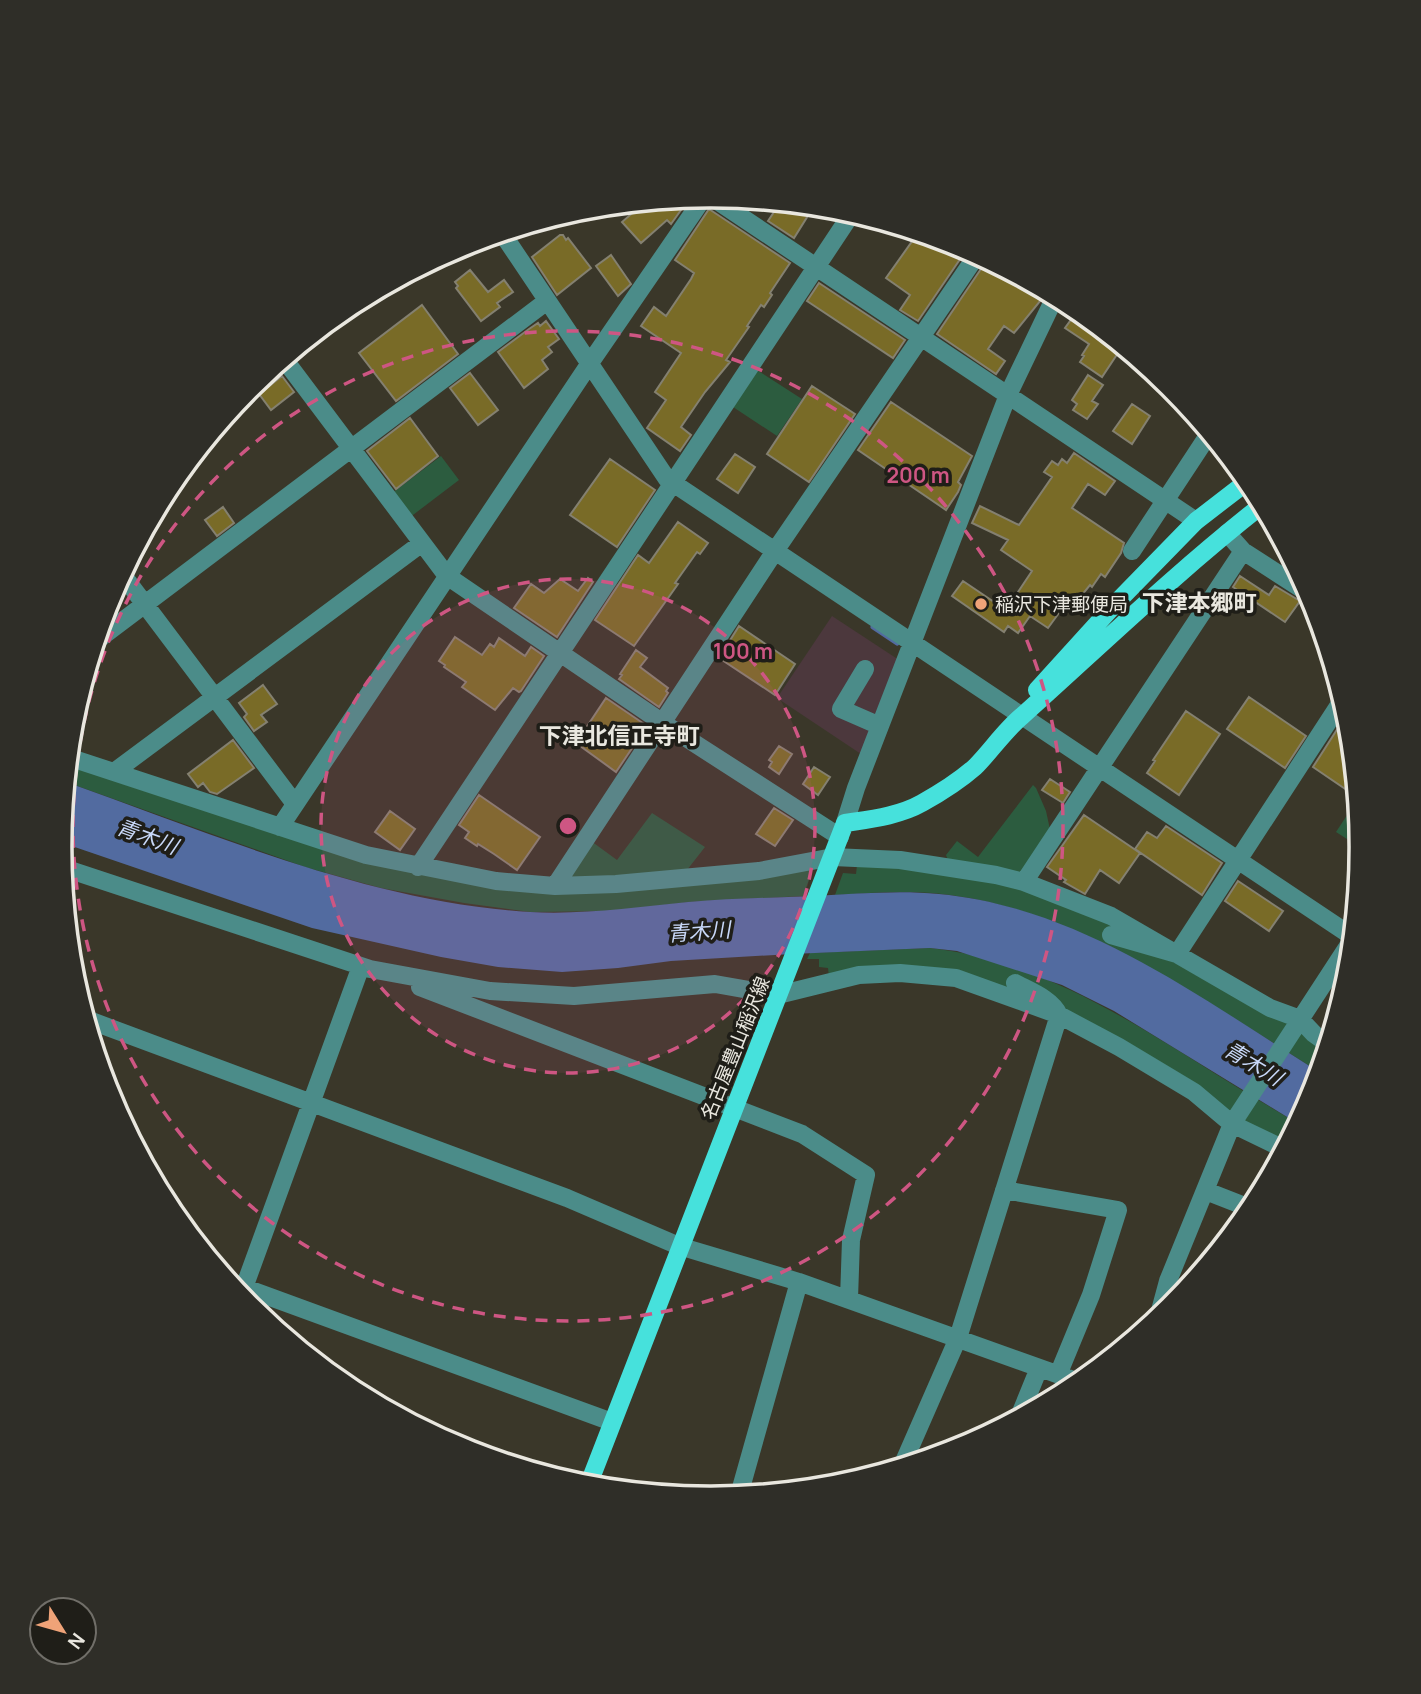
<svg xmlns="http://www.w3.org/2000/svg" width="1421" height="1694" viewBox="0 0 1421 1694" font-family="Manrope,'Noto Sans JP',sans-serif">
	<rect width="100%" height="100%" fill="#3a3729"/>
	<!-- industrial -->
	<path fill="#4c383d" d="M832 616 899 660 861 754 777 698Z"/>
	<!-- green -->
	<path fill="#2c5c3f" d="M754 368 802 399 777 436 730 405Z
		M441 456 459 480 409 518 391 494Z
		M68 759 356 859 551 890 814 866 803 896 690 902 616 911 530 912 464 903 381 888 305 867 66 782Z
		M1033 785 1036 788 1046 811 1051 834 1025 870 1014 874 949 863 946 855 957 841 978 857Z
		M1357 800 1361 847V848L1336 832Z
		M652 813 705 847 687 870 574 881 569 874 591 841 617 860Z
		M857 865 898 866 993 878 1109 920 1291 1020 1275 1044C1171 979 1066 908 942 894 906 890 870 893 835 895L843 873 856 874Z
		M930 948C1048 961 1147 1032 1245 1092L1230 1112 1043 1000 958 974 829 977 828 968 819 967V959H807L810 953Z
		M1302 1027 1326 1048 1319 1072 1286 1051Z
		M1255 1098 1297 1123 1287 1143 1241 1120Z"/>
	<!-- water -->
	<path fill="#526ba0" d="M66 782C216 835 369 902 530 912 583 915 636 907 688 902 730 898 772 898 814 896 855 894 898 890 939 894 1081 907 1202 999 1319 1072L1312 1096 1297 1123 1114 1011 1062 985 957 951 930 948 792 954 671 961 618 968 562 972 498 967 441 957 312 928 60 842Z"/>
	<g fill="none" stroke-linecap="round" stroke-linejoin="round">
		<!-- stream -->
		<path stroke="#526ba0" stroke-width="5" d="M873 627 897 643"/>
	</g>
	<!-- building -->
	<path fill="#796b27" stroke="#848070" stroke-width="2" d="M683 199 686 203 671 224 667 220 641 243 622 222 644 203Z
		M780 203 814 206 794 238 768 221Z
		M709 209 790 263 770 293 772 295 764 307 761 305 747 326 749 327 726 360 730 362 705 392 681 427 691 435 680 451 647 428 666 400 655 392 681 353 641 326 654 307 666 316 691 279 694 273 675 260Z
		M918 233 927 236 944 248 948 242 967 249 918 321 900 310 910 295 886 278Z
		M560 235H563L566 240 568 238 591 268 557 295 532 257Z
		M611 255 631 284 618 296 596 266Z
		M987 260 1018 277 1015 281 1041 300 1014 333 1004 326 988 349 1005 361 996 374 937 334Z
		M470 270 488 292 504 280 513 292 497 303 500 307 481 321 456 288 458 286 455 282Z
		M819 283 905 340 893 358 807 301Z
		M422 305 458 354 396 401 359 353Z
		M1078 310 1122 347 1102 377 1080 362 1084 356 1082 355 1089 344 1065 328Z
		M546 321 559 339 548 347 552 352 542 360 548 369 524 388 498 352 529 329 538 323 540 326Z
		M470 373 498 410 478 425 450 388Z
		M1088 375 1103 385 1092 401 1098 404 1087 419 1073 410 1077 404 1072 400Z
		M282 376 294 392 271 410 259 394Z
		M812 386 855 414 809 482 767 454Z
		M891 402 972 456 958 482 961 485 958 492 946 510 858 450Z
		M1132 404 1150 416 1132 444 1113 431Z
		M410 418 438 456 396 489 367 451Z
		M1074 453 1115 481 1105 495 1088 484 1072 508 1124 543 1121 553 1105 577 1101 574 1092 587 1090 585 1073 606 1067 602 1048 628 1030 616 1018 633 1008 626 1004 632 952 596 963 581 1006 610 1032 571 1001 550 1008 540 972 523 980 506 1019 525 1052 477 1044 472 1052 461 1058 465 1062 459 1067 463Z
		M735 454 755 467 738 493 717 479Z
		M610 459 655 490 617 547 570 515Z
		M223 507 234 523 217 536 205 520Z
		M678 522 708 543 700 554 697 552 675 583 678 584 634 646 595 620 638 555 649 563Z
		M1240 576 1269 595 1275 586 1300 601 1285 622 1233 587Z
		M588 578 593 582 557 637 514 608 531 584 544 593 560 579 578 591Z
		M739 626 795 664 775 695 719 658Z
		M455 637 482 655 490 644 494 647 499 638 525 656 531 647 544 656 521 691 519 692 513 688 495 710 462 687 466 682 444 667 445 665 439 661Z
		M636 650 647 658 640 667 668 688 666 691 668 693 659 707 619 679 622 675 620 674Z
		M263 685 277 704 261 715 267 722 254 731 244 717 247 714 239 703Z
		M1249 697 1306 736 1285 768 1227 729Z
		M606 698 647 726 616 772 576 743Z
		M1186 711 1220 734 1179 795 1147 773 1155 761 1153 760Z
		M1347 714 1349 720 1357 797 1313 767Z
		M233 740 254 768 217 794 210 792 203 783 198 787 188 774Z
		M779 746 792 754 779 774 769 767 772 762 769 760Z
		M814 767 830 777 818 795 803 784Z
		M1050 779 1070 792 1063 803 1042 790Z
		M479 795 540 837 517 870 494 854 478 844 477 846 465 838 469 832 459 825Z
		M774 808 793 820 775 846 756 834Z
		M390 811 415 829 400 850 375 832Z
		M1084 815 1140 853 1119 883 1100 870 1085 894 1064 882 1066 880 1047 867Z
		M1166 826 1222 863 1202 895 1135 849 1147 832 1157 838Z
		M1238 881 1283 911 1269 931 1225 901Z"/>
	<g fill="none" stroke-linecap="round" stroke-linejoin="round">
		<!-- minor -->
		<path stroke="#4b8c89" stroke-width="18" d="M710 196 1196 521
			M502 233 667 479 1353 937
			M284 359 447 576 663 723 840 837
			M1227 533 1243 551 1311 595
			M1132 551 1209 434
			M122 574 295 804
			M96 641 547 301
			M865 669 841 709 880 726
			M68 757 366 855 496 881 555 886 616 884 759 871 833 857 900 860 996 875 1024 882 1111 916 1270 1008 1300 1019 1314 1034 1328 1044
			M114 772 422 543
			M845 823 856 788 1008 395 1055 297
			M280 827 590 363 704 197
			M61 867 370 969 490 991 574 996 715 984 778 995 859 975 900 973 956 978 1059 1015 1119 1047 1194 1092 1232 1124 1284 1149
			M418 867 852 213
			M1024 882 1243 551
			M555 886 775 551 977 255
			M1111 935 1177 954 1343 699
			M420 987 802 1134 866 1175 851 1240 849 1299
			M86 1019 567 1198 679 1246 799 1282 1079 1382
			M1004 1190 1118 1210 1091 1295 1058 1375
			M1206 1191 1252 1209
			M229 1282 612 1422
			M241 1296 361 966
			M1158 1318 1168 1281 1232 1124 1352 940
			M1019 1417 1039 1368
			M902 1466 958 1338 1059 1015C1052 999 1030 991 1015 983
			M739 1495 799 1282"/>
		<!-- major -->
		<path stroke="#46e1dc" stroke-width="18" d="M1037 690 1116 603 1196 521 1248 481
			M588 1486 845 823C871 819 899 816 922 803 940 793 959 781 975 767 991 751 1004 731 1022 716 1101 645 1178 571 1262 505"/>
	</g>
	<!-- distance rings -->
	<circle cx="568" cy="826" r="247" fill="#ce5683" fill-opacity=".12"/>
	<g fill="none" stroke="#ce5683" stroke-width="3.5" stroke-dasharray="12 9">
		<circle cx="568" cy="826" r="247"/>
		<circle cx="568" cy="826" r="495"/>
	</g>
	<!-- markers -->
	<circle fill="#efa378" stroke="#1f1e18" stroke-width="2.5" cx="981" cy="604" r="7"/>
	<g text-anchor="middle" stroke-width="7" stroke-linejoin="round" paint-order="stroke">
		<!-- poi labels -->
		<g font-size="19" fill="#e9e7df" stroke="#1f1e18" text-anchor="start">
			<text x="995" y="611">稲沢下津郵便局</text>
		</g>
		<!-- street labels -->
		<g font-size="19" fill="#e9e7df" stroke="#1f1e18">
			<text transform="translate(735 1048) rotate(-68)" y="7">名古屋豊山稲沢線</text>
		</g>
		<!-- water labels -->
		<g font-size="21" font-style="italic" fill="#c8d8f8" stroke="#1f1e18">
			<text transform="translate(147 837) rotate(20)" y="7">青木川</text>
			<text transform="translate(699 932) rotate(-4)" y="7">青木川</text>
			<text transform="translate(1253 1064) rotate(31)" y="7">青木川</text>
		</g>
		<!-- quarter labels -->
		<g font-size="23" font-weight="bold" fill="#e9e7df" stroke="#1f1e18">
			<text x="1199" y="611">下津本郷町</text>
			<text x="619" y="744">下津北信正寺町</text>
		</g>
	</g>
	<!-- crop -->
	<path d="M0 0H1421V1694H0ZM710 208H711A638 638 0 0 1 1349 846V848A638 638 0 0 1 711 1486H710A638 638 0 0 1 72 848V846A638 638 0 0 1 710 208Z" fill="#2f2e28" fill-rule="evenodd"/>
	<path fill="none" stroke="#e9e7df" stroke-width="3.5" d="M710 208H711A638 638 0 0 1 1349 846V848A638 638 0 0 1 711 1486H710A638 638 0 0 1 72 848V846A638 638 0 0 1 710 208Z"/>
	<circle cx="568" cy="826" r="10" fill="#ce5683" stroke="#1f1e18" stroke-width="3.5"/>
	<g font-size="21" text-anchor="middle" font-weight="bold" fill="#ce5683" stroke="#1f1e18" stroke-width="7" stroke-linejoin="round" paint-order="stroke">
		<text x="918" y="483">200 m</text>
		<text x="743" y="659">100 m</text>
	</g>
	<!-- north arrow -->
	<g transform="translate(63 1631) rotate(127)"><circle r="33" fill="#1f1e18" stroke="#706e68" stroke-width="2"/>
	<path d="M0-5L12 26L0 18L-12 26Z" fill="#efa378"/>
	<text y="-10" font-size="19" font-weight="bold" text-anchor="middle" fill="#e9e7df">N</text>
	</g>
</svg>
